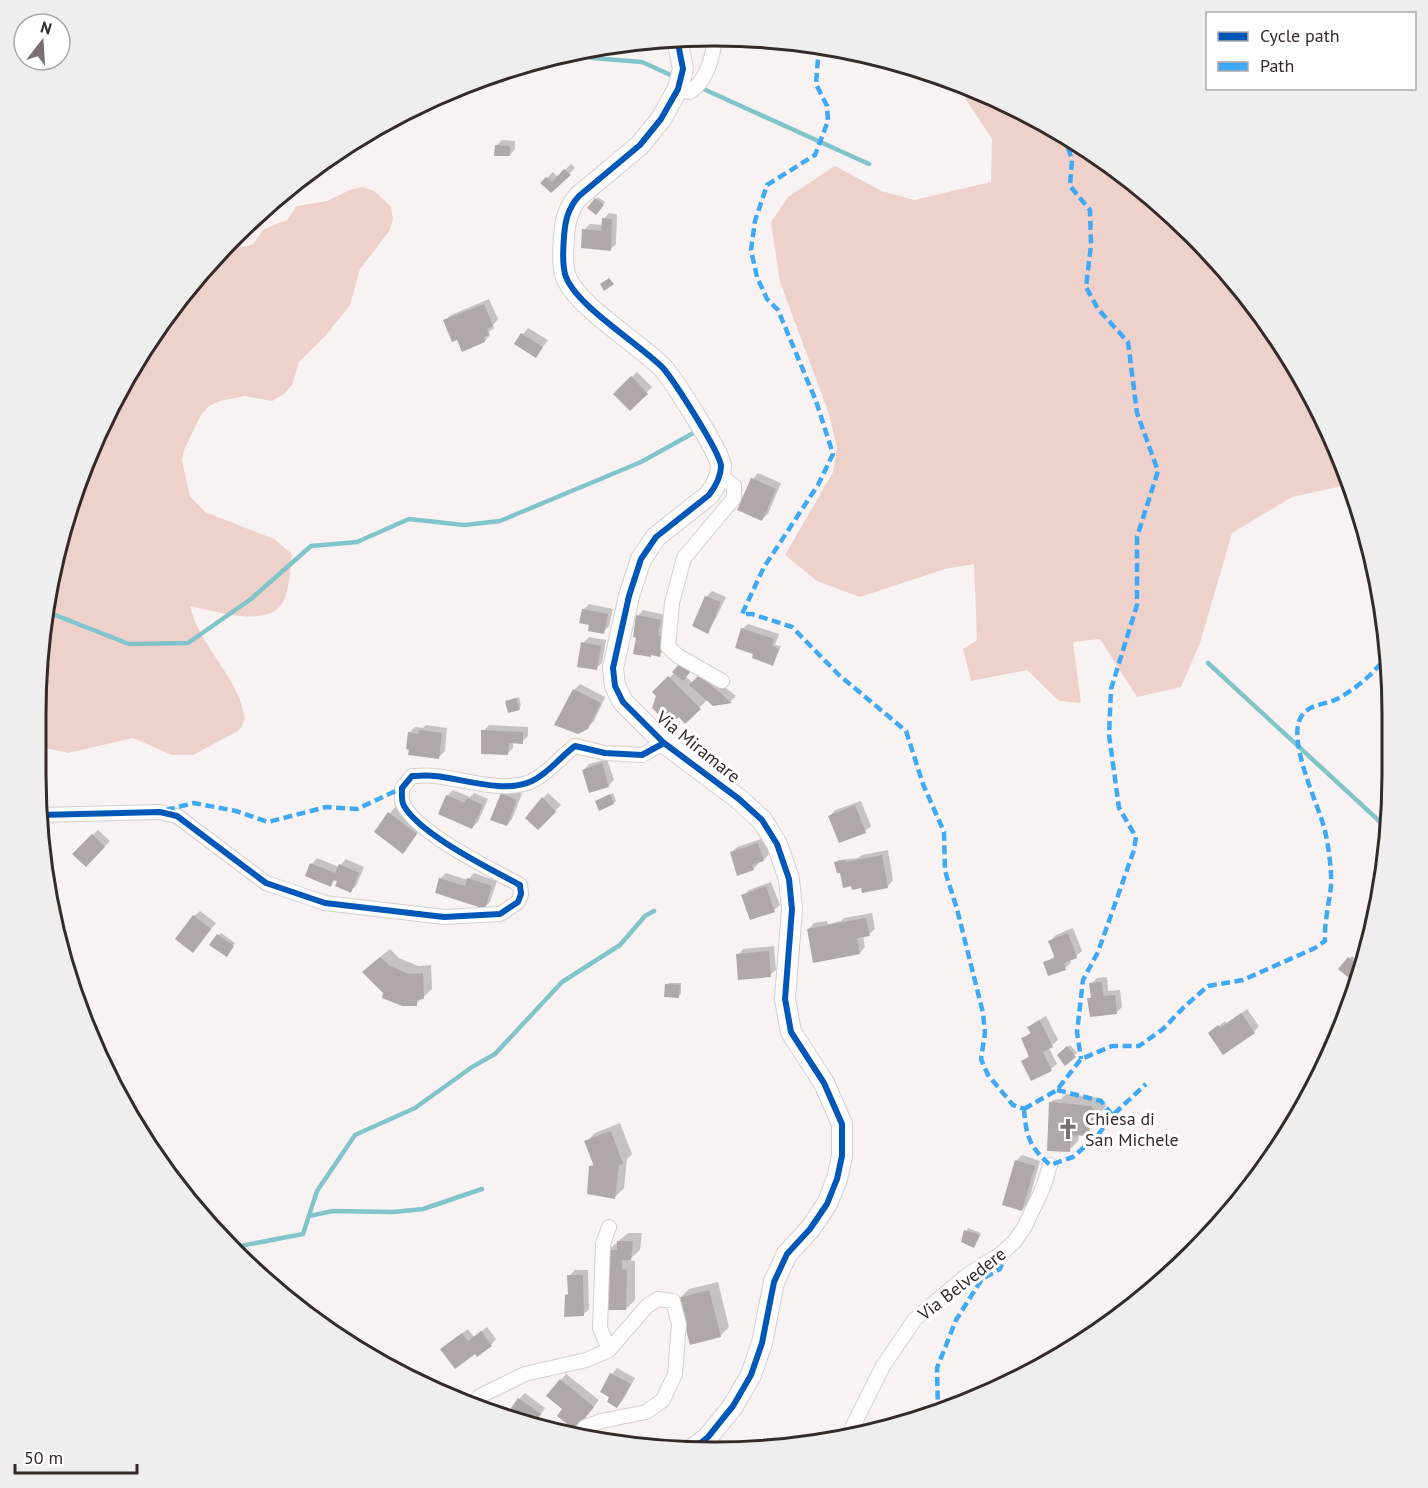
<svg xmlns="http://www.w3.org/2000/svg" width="1428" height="1488" viewBox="0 0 1428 1488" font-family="'PT Sans',sans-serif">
	<rect width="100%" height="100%" fill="#f8f3f2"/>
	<!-- green -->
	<path fill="#eed1cb" d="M969 89 1053 127 1161 204 1252 301 1322 414 1351 492 1342 486 1292 497 1232 533 1200 643 1181 687 1137 697 1100 639 1073 642 1081 703 1059 701 1027 670 971 681 963 649 977 640 974 564 945 569 860 597 817 581 785 555 833 472 837 448 829 414 780 282 771 222 788 197 835 166 882 191 914 200 991 182 992 139 965 98Z
		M362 187 374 191 383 199 391 207 393 219 390 230 360 269 350 305 326 335 299 362 292 385 284 394 272 401 245 396 220 401 209 406 201 415 184 450 182 461 190 496 205 512 274 539 292 554C290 569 290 593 281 605 265 628 211 610 190 606 199 645 237 676 244 714 246 721 242 726 238 731L193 755H172L133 738 68 753 37 746 42 626 72 496 127 375 204 267 226 246 246 247 253 244 264 229 287 220 297 206 327 201 350 190Z"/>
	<!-- shadow -->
	<path fill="#0003" d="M502 140 515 141V149L510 155 496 146Z
		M571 164 575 168 551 191 542 183 553 172 558 177Z
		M598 197 605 202 598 211 596 199Z
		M609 213 617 214 616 244 610 250 584 230 590 224 603 225 604 219Z
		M489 299 498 319 493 325 494 328 489 332 490 335 485 341 458 338 445 320 451 315Z
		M528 328 548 340 536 356 516 343Z
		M637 372 652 387 630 409 615 394Z
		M758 473 781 483 768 514 762 519 753 479Z
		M712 591 726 597 717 616 710 629 694 626 707 596Z
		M589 604 613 609 609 626 603 632 591 624 583 610Z
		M643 610 666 615 665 649 659 655 638 636V616Z
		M748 624 779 634 775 645 781 646 773 664 755 653 742 629Z
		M589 637 606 640 602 663 596 668 583 643Z
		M705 671 736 696 731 701 713 705 707 700 685 722 655 692 675 672 685 676 693 683Z
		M580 684 605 697 594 721 587 727 574 690Z
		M519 697 521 706 519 708 507 701Z
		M426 725 447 728 445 751 439 757 409 733 415 727 423 728Z
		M489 725 528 727V736L522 742H513V748L507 754 483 731Z
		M607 759 614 780 608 786 584 770 589 764Z
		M508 788 522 794 512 819 507 825 502 794Z
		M453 790 470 797 474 793 488 799 478 822 472 827 440 813 448 795Z
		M548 793 561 805 538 828 543 798Z
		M613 793 616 801 614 803 597 801Z
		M861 801 871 826 865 831 830 816 835 810Z
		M395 807 421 828 403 852 376 831Z
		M98 830 110 841 86 865 74 854Z
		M764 838 769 854 764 860 758 861 759 863 753 869 731 853 737 847Z
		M888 850 893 880 888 886H862L841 871 836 862 838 860 858 858 862 855Z
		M317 858 339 867 346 859 364 867 356 886 350 891 336 879 330 885 312 864Z
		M446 873 468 880 474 873 497 881 490 902 485 907 440 879Z
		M771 882 780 905 774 910 743 896 749 890Z
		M200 911 216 923 193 951 194 916Z
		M872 913 875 929 869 934 863 935 865 947 860 953 809 929 814 923 827 921 828 924 841 921 844 918Z
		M1073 928 1082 951 1076 956 1070 959 1071 963 1065 968 1045 963 1055 956 1050 941 1056 935Z
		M221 933 235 943 229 952 211 944Z
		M774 946 776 970 770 975 738 955 743 949Z
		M390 949 399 958 418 966 431 965 432 989 416 1004 385 992 373 963Z
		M1352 956 1357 960 1352 964 1354 966 1362 958 1365 960 1357 982 1340 969Z
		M1107 977 1108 991 1120 990 1122 1007 1117 1012 1089 999 1092 996 1091 984 1097 978Z
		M669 983H681V994L678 996 667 985Z
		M1247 1009 1259 1026 1254 1032 1210 1033 1225 1021 1227 1023Z
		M1046 1016 1058 1040 1049 1048 1057 1064 1051 1069 1023 1061 1029 1056 1023 1039 1031 1032 1029 1027 1035 1022Z
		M1070 1045 1077 1053 1065 1063 1059 1055Z
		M1066 1094 1100 1098 1106 1104 1105 1108 1091 1121 1090 1132 1088 1134H1079L1078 1141 1069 1150 1051 1102 1053 1100 1061 1099Z
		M620 1123 632 1154 627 1159 624 1188 615 1197 590 1167 594 1163 586 1142 595 1133Z
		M1022 1155 1040 1161 1028 1204 1022 1210 1016 1161Z
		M968 1228 981 1233 974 1246 962 1241Z
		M628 1233H642L640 1250 629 1260 635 1261V1300L626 1309 608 1250Z
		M575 1270H588L589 1309 583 1315 569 1276Z
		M718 1282 729 1327 720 1336 680 1298 689 1289Z
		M487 1327 496 1339 491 1345 475 1352 442 1349 468 1329 474 1337Z
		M617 1368 635 1378 623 1400 617 1406 611 1397 602 1391 612 1374Z
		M566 1374 599 1400 581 1423 564 1409 561 1380Z
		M525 1393 545 1408 533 1425 519 1399Z"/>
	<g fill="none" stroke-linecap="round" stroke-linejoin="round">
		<!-- stream -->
		<path stroke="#81c5ca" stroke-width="4.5" d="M581 52 592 58 642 62 675 77
			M699 87 869 164
			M45 611 129 644 188 643 251 599 311 546 357 542 409 519 464 525 500 521 641 462 697 431
			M1208 663 1389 830
			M309 1216 333 1211 393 1212 423 1209 482 1189
			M235 1247 303 1234 317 1191 355 1135 415 1108 472 1067 495 1054 562 982 620 945 645 916 654 911"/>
	</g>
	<!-- building -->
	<path fill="#afa8a7" d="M495 145 510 146V156H494Z
		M564 169 571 175 551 193 540 183 546 177 552 182Z
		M595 198 604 205 596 215 587 208Z
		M602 218 612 219 611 251 581 248 582 229 601 231Z
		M609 278 614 284 604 291 600 284Z
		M484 304 493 326 487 329 489 335 484 337 485 342 462 352 457 340 452 342 443 320Z
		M521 333 543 347 536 358 514 344Z
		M631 376 648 394 630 411 613 394Z
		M751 478 776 489 762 521 737 510Z
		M705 596 721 602 708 634 692 626Z
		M582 609 608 614 604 634 588 631 589 625 579 623Z
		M636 615 661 620 658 636 664 637 660 657 651 655V657L633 654 636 638 633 637Z
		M741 628 774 639 772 646 779 649 773 666 752 658 753 654 735 648Z
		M581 642 601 646 597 670 577 667Z
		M681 662 691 671 683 681 672 672Z
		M699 675 732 703 713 706 689 685Z
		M668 676 701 709 685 724 679 717 668 724 652 708 656 696 652 692Z
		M573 689 601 703 588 729 578 734 554 725Z
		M516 698 520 710 508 713 505 701Z
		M419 730 442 733 439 759 408 755 409 750 406 749 408 732 418 734Z
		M481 730 523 732V744L509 743 508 755 481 754Z
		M602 763 609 787 589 793 582 770Z
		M501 793 517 800 507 826 490 820Z
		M610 794 614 804 599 811 595 801Z
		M446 795 465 803 467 798 483 805 472 829 438 814Z
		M542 797 556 812 538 830 525 818Z
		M855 805 866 833 839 843 828 816Z
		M388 812 417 834 403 854 374 832Z
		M92 834 105 847 86 867 72 854Z
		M758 843 764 861 752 865 754 870 737 876 730 852Z
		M882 855 888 888 862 893 861 888 852 890 851 886 843 888 840 873H837L834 862 845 860 846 862Z
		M310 863 335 873 339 864 359 873 351 893 335 886 337 881 333 880 331 887 305 876Z
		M439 878 465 886 467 878 492 886 485 909 435 893Z
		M766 886 775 912 750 920 741 895Z
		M193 915 211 929 193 953 175 939Z
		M866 918 870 936 857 938 860 954 813 963 807 929Z
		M1068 933 1077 958 1064 963 1066 970 1048 976 1043 962 1055 958 1048 941Z
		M217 934 234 946 227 957 209 945Z
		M769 951 771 977 738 980 736 954Z
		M380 957 390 966 409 974 423 973 424 999 417 1000V1006H402L382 998 383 993 362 972Z
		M1348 957 1362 968 1356 984 1338 969Z
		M1102 982 1103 996 1115 995 1117 1014 1090 1017 1087 998H1091L1089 983Z
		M665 984 680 985 679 998 664 997Z
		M1241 1013 1255 1033 1223 1055 1208 1033 1218 1025 1220 1028Z
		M1040 1021 1053 1047 1043 1052 1052 1071 1031 1081 1021 1061 1029 1057 1021 1038 1031 1034 1027 1027Z
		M1067 1046 1076 1057 1065 1066 1057 1055Z
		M1049 1102 1091 1106 1097 1113V1119L1093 1122H1089L1088 1136 1071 1135 1070 1152 1047 1151Z
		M611 1131 623 1164 619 1165 615 1199 587 1194 589 1166H594L584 1141Z
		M1015 1160 1035 1166 1022 1211 1002 1205Z
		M964 1230 980 1235 974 1248 961 1242Z
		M617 1241H633L631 1260H622V1269L627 1270 626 1310H607V1250H617Z
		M567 1275H583L584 1316 564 1317 565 1295 568 1294Z
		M709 1290 721 1337 690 1345 678 1298Z
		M481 1331 492 1346 477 1357 475 1354 455 1369 440 1349 462 1333 468 1341Z
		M610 1373 631 1384 617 1408 607 1402 609 1397 600 1392Z
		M560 1379 594 1407 575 1430 557 1416 562 1409 546 1396Z
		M518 1398 541 1414 533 1425 512 1420 506 1415Z"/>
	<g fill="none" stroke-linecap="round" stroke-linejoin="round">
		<defs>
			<path id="street" d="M678 89 690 92C707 80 712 59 715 39
				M720 475 734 486V498L684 558 672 603 668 647 678 656 722 681
				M40 815 160 812 177 816 266 883 325 903 444 917 500 914 518 902 521 894 520 885C489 868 421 835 404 806 401 801 402 794 402 788L412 776C420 776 428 775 435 776 464 779 504 794 532 781 549 773 560 757 575 746L605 753 642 755 664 743
				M609 1227 603 1244 600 1328 609 1350
				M472 1405 480 1396 525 1374 586 1360 609 1350 647 1306 658 1299 673 1301 679 1324 675 1374 663 1400 646 1412 601 1421 585 1427 578 1435
				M850 1432 883 1366 915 1319 966 1276 1002 1253 1014 1242 1024 1228 1043 1188 1050 1165"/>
			<path id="secondary" d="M677 38 683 69 678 89 661 119 640 145 579 196C568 208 565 221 564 237 563 249 562 262 565 274 573 304 640 344 663 368 674 381 720 452 721 466 721 477 715 487 709 495L656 537 641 559 629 596 613 668 615 686 623 702 664 743 739 799 762 820 777 844 789 879 792 909 785 999 791 1032 824 1083 842 1124V1156L837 1179 827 1204 810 1229 787 1254 774 1282 762 1343 751 1375 733 1406 708 1437 694 1448"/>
		</defs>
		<!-- street casing -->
		<use href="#street" stroke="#d6cfce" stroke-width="16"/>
		<!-- secondary casing -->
		<use href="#secondary" stroke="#d6cfce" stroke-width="22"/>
		<!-- street -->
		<use href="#street" stroke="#fefdfd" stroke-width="14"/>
		<!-- secondary -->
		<use href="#secondary" stroke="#fefdfd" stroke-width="20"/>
		<!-- quiet -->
		<path stroke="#3fa9f5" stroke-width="4.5" stroke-dasharray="9 4.5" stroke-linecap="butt" d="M819 46 816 84 827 106 828 121 815 155 767 185 755 221 751 250 757 277 767 299 778 310 816 401 833 454 818 485 764 567 742 614H752L792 627 839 675 906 731 923 784 944 832 945 871 957 909 983 1013 985 1033 981 1059 988 1075 1013 1105 1024 1109
			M1064 135 1072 160 1070 186 1090 210 1091 245 1086 287 1098 309 1128 342 1137 413 1158 471 1137 537V605L1111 689 1109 735 1119 808 1136 837 1134 850 1098 952 1083 980 1077 1032 1081 1059
			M1355 502 1370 568 1376 579
			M166 810 194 803 236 811 268 822 326 807 357 809 402 788
			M1057 1090 1101 1101 1113 1116
			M1024 1109 1057 1090 1081 1059 1112 1046H1139L1163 1029 1184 1007 1208 986 1243 980 1315 948 1325 941C1324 923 1329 904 1331 886 1332 870 1328 842 1324 827 1317 802 1287 740 1301 717 1308 704 1325 705 1337 699 1356 689 1376 672 1388 654
			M1024 1109C1026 1136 1029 1146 1050 1165L1073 1157 1097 1136 1115 1113 1146 1084
			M938 1413 937 1368 956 1320 982 1279 1000 1269 1003 1261 1002 1253"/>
		<defs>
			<path id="cycleway" d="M677 38 683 69 678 89 661 119 640 145 579 196C568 208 565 221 564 237 563 249 562 262 565 274 573 304 640 344 663 368 674 381 720 452 721 466 721 477 715 487 709 495L656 537 641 559 629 596 613 668 615 686 623 702 664 743 739 799 762 820 777 844 789 879 792 909 785 999 791 1032 824 1083 842 1124V1156L837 1179 827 1204 810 1229 787 1254 774 1282 762 1343 751 1375 733 1406 708 1437 694 1448
				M40 815 160 812 177 816 266 883 325 903 444 917 500 914 518 902 521 894 520 885C489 868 421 835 404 806 401 801 402 794 402 788L412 776C420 776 428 775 435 776 464 779 504 794 532 781 549 773 560 757 575 746L605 753 642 755 664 743"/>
		</defs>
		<!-- cycleway casing -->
		<use href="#cycleway" stroke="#fff" stroke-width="10"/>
		<!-- cycleway -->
		<use href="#cycleway" stroke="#0057b8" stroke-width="6"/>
	</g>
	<!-- icons -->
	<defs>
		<symbol id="church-bare" viewBox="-9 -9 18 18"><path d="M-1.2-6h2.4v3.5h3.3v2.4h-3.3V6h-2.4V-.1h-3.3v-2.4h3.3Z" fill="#79706f" stroke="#fff" stroke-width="2.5" paint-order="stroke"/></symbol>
	</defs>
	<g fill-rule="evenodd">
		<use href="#church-bare" x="1053" y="1114" width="30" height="30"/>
	</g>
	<g text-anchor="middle" stroke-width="6" stroke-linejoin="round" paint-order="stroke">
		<!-- street labels -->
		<g font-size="18" fill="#342a28" stroke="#fff">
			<text transform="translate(698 747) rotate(39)" y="6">Via Miramare</text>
			<text transform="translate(962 1284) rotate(-38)" y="6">Via Belvedere</text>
		</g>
		<!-- poi labels -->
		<g font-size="18" fill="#342a28" stroke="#fff" text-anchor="start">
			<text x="1085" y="1125">Chiesa di<tspan x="1085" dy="21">San Michele</tspan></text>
		</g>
	</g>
	<!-- crop -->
	<path d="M0 0H1428V1488H0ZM714 46H714A668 668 0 0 1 1382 714V774A668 668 0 0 1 714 1442H714A668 668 0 0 1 46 774V714A668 668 0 0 1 714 46Z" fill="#efeeee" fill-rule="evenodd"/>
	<path fill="none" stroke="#342a28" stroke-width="3" d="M714 46H714A668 668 0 0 1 1382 714V774A668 668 0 0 1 714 1442H714A668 668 0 0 1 46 774V714A668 668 0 0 1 714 46Z"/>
	<!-- legend -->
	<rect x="1206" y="12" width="210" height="78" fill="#ffffff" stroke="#aeaaa9" stroke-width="1.5"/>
	<rect x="1218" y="32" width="30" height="9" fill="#0057b8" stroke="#aeaaa9" stroke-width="1.5"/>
	<text x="1260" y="42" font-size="18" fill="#342a28">Cycle path</text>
	<rect x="1218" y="62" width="30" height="9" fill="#3fa9f5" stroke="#aeaaa9" stroke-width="1.5"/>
	<text x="1260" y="72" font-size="18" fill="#342a28">Path</text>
	<!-- north arrow -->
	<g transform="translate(42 42) rotate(17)"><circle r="28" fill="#ffffff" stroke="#aeaaa9" stroke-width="1.5"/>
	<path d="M0-4.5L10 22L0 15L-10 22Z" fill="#79706f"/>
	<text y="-9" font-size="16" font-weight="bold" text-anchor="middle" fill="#342a28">N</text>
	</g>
	<!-- scale -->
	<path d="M15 1464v9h122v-9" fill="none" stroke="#342a28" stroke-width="3"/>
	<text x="24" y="1464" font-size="18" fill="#342a28" stroke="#ffffff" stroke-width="4.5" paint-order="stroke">50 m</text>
</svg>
